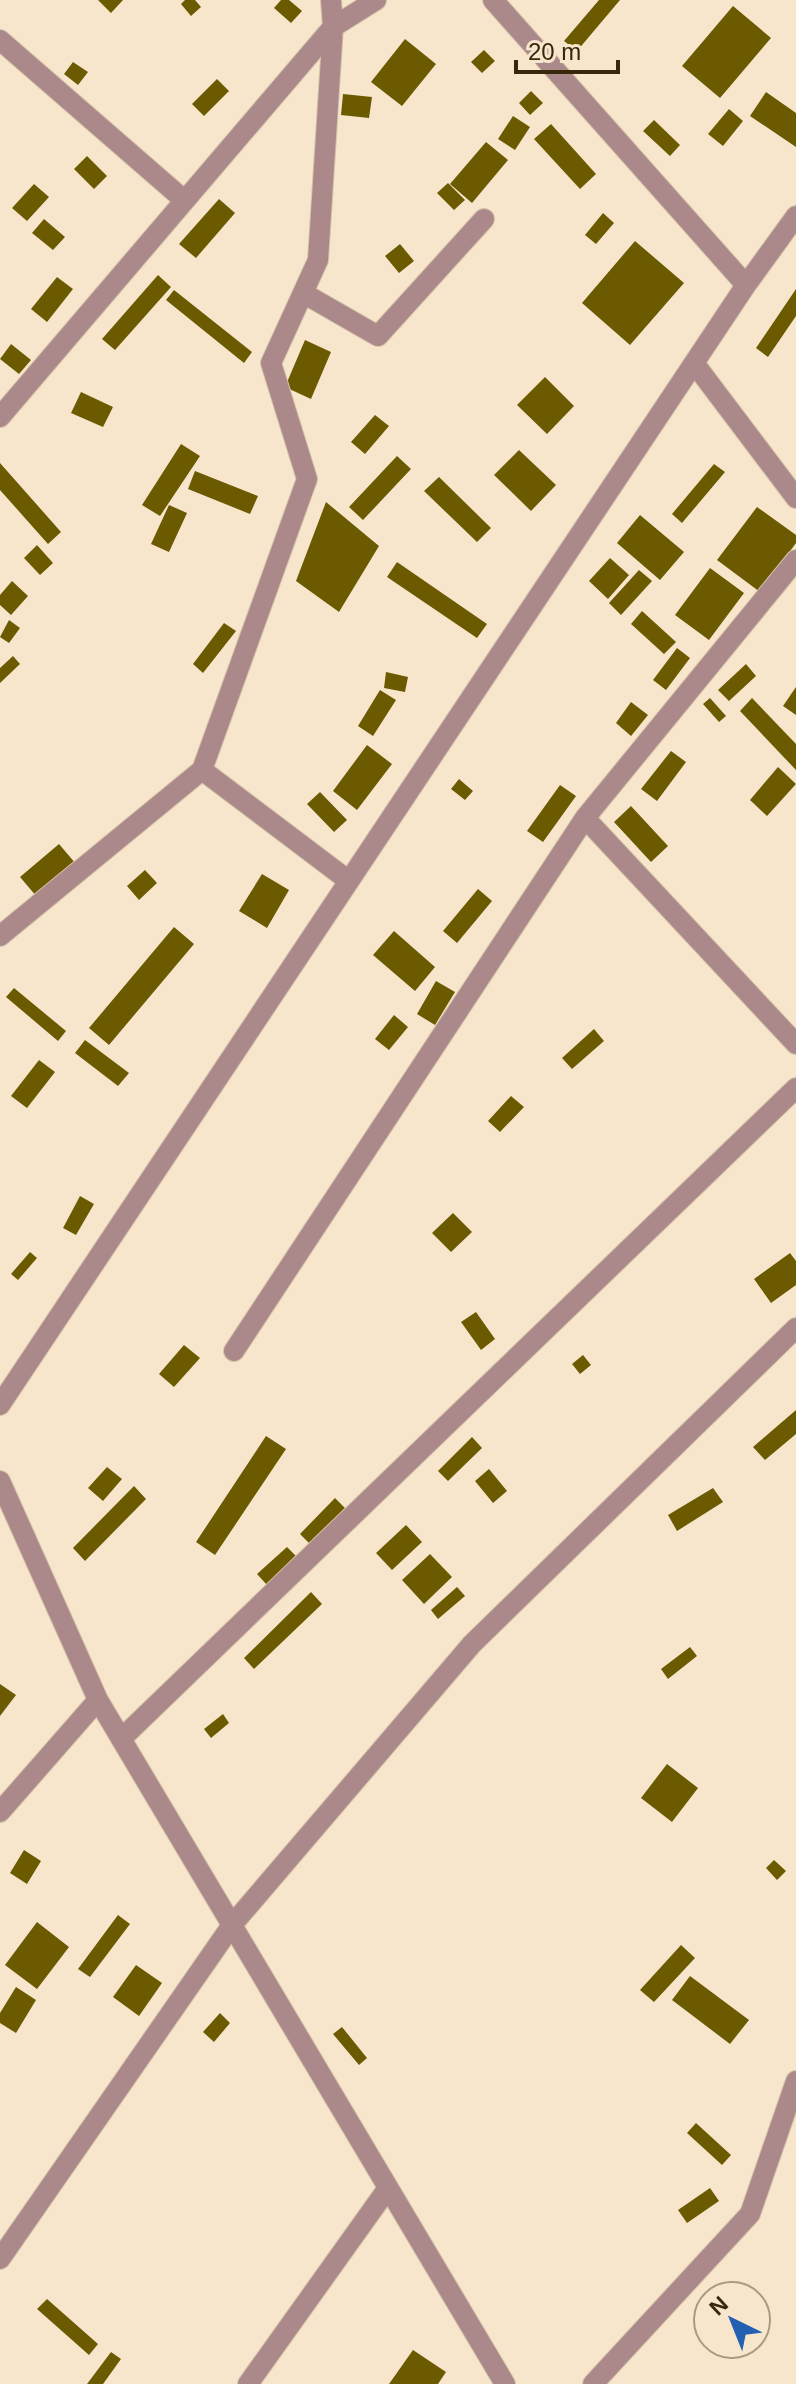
<svg xmlns="http://www.w3.org/2000/svg" width="796" height="2384" viewBox="0 0 796 2384" font-family="Arial,sans-serif">
	<rect width="100%" height="100%" fill="#f8e6cc"/>
	<!-- building -->
	<path fill="#6b5a00" d="M98 0H123L111 13Z
		M185 0H195L201 7 191 16 181 4Z
		M281 0H289L302 11 291 23 274 8Z
		M599 0H620L577 51 564 41Z
		M733 6 771 38 720 98 682 66Z
		M405 39 436 64 402 106 371 82Z
		M484 50 495 61 482 73 471 62Z
		M73 62 88 72 78 85 64 74Z
		M217 79 229 91 204 116 192 104Z
		M531 91 543 103 530 115 519 103Z
		M766 92 796 113V147L750 116Z
		M343 94 372 97 369 118 341 115Z
		M729 109 743 121 723 146 708 134Z
		M513 116 530 127 515 150 498 139Z
		M654 120 680 145 670 156 643 131Z
		M551 124 596 174 580 189 534 139Z
		M486 142 508 160 472 203 450 184Z
		M87 156 107 176 94 189 74 169Z
		M448 183 465 200 454 210 437 193Z
		M34 184 49 197 27 221 12 208Z
		M219 199 235 213 196 258 179 244Z
		M603 213 614 223 596 244 585 235Z
		M44 219 65 237 53 250 32 233Z
		M635 241 684 283 630 345 582 303Z
		M400 244 414 261 399 273 385 256Z
		M158 275 171 287 115 350 102 339Z
		M57 277 73 289 47 322 31 309Z
		M796 289V316L768 357 756 348Z
		M174 290 252 352 244 363 166 300Z
		M305 340 331 352 311 399 285 387Z
		M11 344 31 360 19 374 0 359Z
		M545 377 574 406 547 434 517 405Z
		M81 392 113 407 103 427 71 413Z
		M375 415 389 426 365 454 351 442Z
		M181 444 200 456 160 516 142 505Z
		M519 450 556 485 531 511 494 475Z
		M397 456 411 469 363 520 349 507Z
		M0 463 61 532 48 544 0 490Z
		M714 464 725 472 682 523 672 514Z
		M195 471 258 496 250 514 188 489Z
		M439 477 491 528 477 542 424 491Z
		M326 502 379 546 339 612 296 581Z
		M169 505 187 513 169 552 151 544Z
		M757 507 796 535V543L760 592 717 560Z
		M640 515 684 552 660 580 617 543Z
		M37 545 53 563 40 575 24 558Z
		M610 558 629 575 608 599 589 581Z
		M397 562 487 624 477 638 387 577Z
		M710 568 744 593 709 640 675 615Z
		M639 570 652 581 621 615 609 603Z
		M12 581 28 596 11 615 0 605V595Z
		M642 611 676 642 664 654 631 624Z
		M9 620 20 628 9 643 0 637Z
		M224 623 236 631 203 673 193 664Z
		M677 648 690 658 666 690 653 680Z
		M13 656 20 664 0 683V668Z
		M746 664 756 676 729 701 718 690Z
		M386 672 408 677 405 692 384 688Z
		M796 687V715L783 706Z
		M380 690 396 700 373 736 358 726Z
		M710 698 726 716 719 722 703 704Z
		M752 698 796 744V770L740 711Z
		M631 702 648 715 631 736 616 723Z
		M367 745 392 764 357 810 333 791Z
		M671 751 686 762 657 801 641 789Z
		M778 767 796 784 767 816 750 800Z
		M459 779 473 791 465 800 451 789Z
		M560 785 576 796 543 842 527 831Z
		M320 792 347 820 334 832 307 804Z
		M631 806 668 846 651 862 614 822Z
		M59 844 76 864 37 897 20 877Z
		M145 870 157 883 139 900 127 886Z
		M262 874 289 890 267 928 239 911Z
		M478 889 492 901 457 943 443 931Z
		M174 927 194 944 109 1045 89 1028Z
		M394 931 435 967 415 991 373 955Z
		M436 981 455 992 435 1025 417 1014Z
		M14 988 66 1031 58 1041 6 997Z
		M394 1015 408 1027 389 1050 375 1039Z
		M594 1029 604 1041 572 1069 562 1058Z
		M85 1040 129 1073 118 1086 75 1053Z
		M39 1060 55 1072 27 1108 11 1096Z
		M511 1096 524 1107 500 1132 488 1121Z
		M80 1196 94 1204 76 1235 63 1228Z
		M453 1213 472 1232 451 1252 432 1233Z
		M30 1252 37 1258 18 1280 11 1274Z
		M790 1253 796 1261V1285L771 1303 754 1279Z
		M476 1312 495 1339 481 1350 461 1322Z
		M184 1345 200 1358 174 1387 159 1374Z
		M583 1355 591 1365 580 1374 572 1364Z
		M796 1410V1434L765 1460 753 1447Z
		M266 1436 286 1449 215 1555 196 1542Z
		M472 1437 482 1448 448 1481 438 1471Z
		M107 1467 122 1479 103 1501 88 1488Z
		M489 1469 507 1491 493 1503 475 1481Z
		M134 1486 146 1499 85 1561 73 1548Z
		M713 1488 723 1502 677 1531 668 1515Z
		M335 1498 346 1509 311 1545 300 1534Z
		M406 1525 422 1542 392 1570 376 1553Z
		M287 1547 298 1558 267 1585 257 1574Z
		M430 1554 452 1577 424 1604 402 1580Z
		M457 1587 465 1596 438 1619 431 1610Z
		M311 1592 322 1604 254 1669 244 1658Z
		M690 1647 697 1656 668 1679 661 1669Z
		M0 1684 16 1695 0 1716Z
		M223 1714 229 1723 211 1738 204 1729Z
		M667 1764 698 1788 672 1822 641 1798Z
		M24 1850 41 1861 27 1884 10 1873Z
		M774 1860 786 1871 777 1880 766 1868Z
		M118 1915 130 1924 90 1977 78 1969Z
		M37 1922 69 1947 37 1989 5 1965Z
		M681 1945 695 1958 654 2002 640 1990Z
		M136 1965 162 1983 139 2016 113 1997Z
		M690 1976 749 2020 730 2044 672 2000Z
		M16 1987 36 2000 16 2033 0 2023V2013Z
		M220 2013 230 2023 214 2042 203 2032Z
		M342 2027 367 2058 359 2065 333 2034Z
		M696 2123 731 2155 722 2165 687 2133Z
		M710 2188 719 2201 687 2223 678 2210Z
		M47 2299 98 2344 89 2355 37 2309Z
		M413 2350 446 2372 438 2384H389Z
		M111 2352 121 2359 103 2384H87Z"/>
	<g fill="none" stroke-linecap="round" stroke-linejoin="round">
		<defs>
			<path id="minor" d="M493 0 746 285
				M0 40 184 200
				M303 293 378 336 484 219
				M694 363 796 498
				M0 417 333 27 376 0
				M202 770 349 881
				M585 818 796 1044
				M0 936 202 770 307 479 271 363 318 260 333 27 331 0
				M234 1351 585 818 796 560
				M0 1405 746 285 796 216
				M0 1481 98 1700 505 2384
				M121 1739 796 1088
				M0 1812 98 1700
				M0 2259 232 1925 472 1644 796 1328
				M248 2384 388 2188
				M593 2384 750 2214 796 2081"/>
		</defs>
		<!-- minor casing -->
		<use href="#minor" stroke="#d5c4a9" stroke-width="22"/>
		<!-- minor -->
		<use href="#minor" stroke="#ab898a" stroke-width="20"/>
	</g>
	<!-- north arrow -->
	<g transform="translate(732 2320) rotate(317)"><circle r="38" fill="#f8e6cc" stroke="#ab9a7f" stroke-width="2"/>
	<path d="M0-6L14 30L0 20L-14 30Z" fill="#2360b2"/>
	<text y="-12" font-size="22" font-weight="bold" text-anchor="middle" fill="#38270b">N</text>
	</g>
	<!-- scale -->
	<path d="M516 60v12h102v-12" fill="none" stroke="#38270b" stroke-width="4"/>
	<text x="528" y="60" font-size="24" fill="#38270b" stroke="#f8e6cc" stroke-width="6" paint-order="stroke">20 m</text>
</svg>
